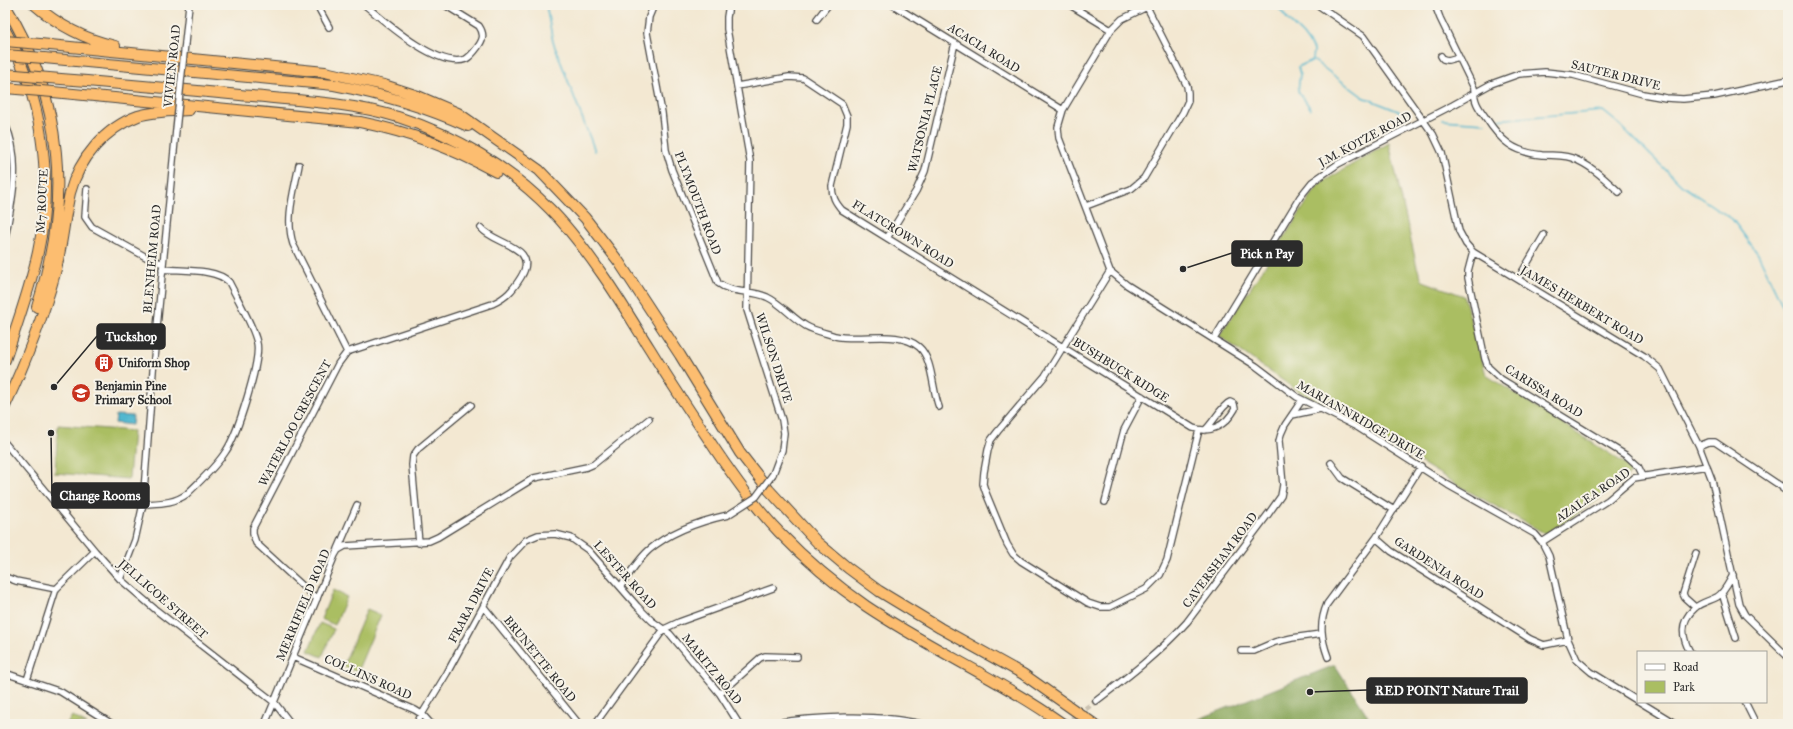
<svg xmlns="http://www.w3.org/2000/svg" width="1793" height="729" viewBox="0 0 1793 729" font-family="'IM FELL Great Primer',serif">
	<rect width="100%" height="100%" fill="#f7f3e8"/>
	<filter id="ink" filterUnits="userSpaceOnUse"><feTurbulence type="fractalNoise" baseFrequency=".025" numOctaves="2"/><feDisplacementMap in="SourceGraphic" scale="8" xChannelSelector="R" yChannelSelector="G"/><feConvolveMatrix kernelMatrix="1 2 1 2 8 2 1 2 1" color-interpolation-filters="sRGB"/></filter>
	<filter id="wash" filterUnits="userSpaceOnUse"><feTurbulence type="fractalNoise" baseFrequency=".012" numOctaves="4" result="noise"/><feDisplacementMap in="SourceGraphic" scale="16" xChannelSelector="R" yChannelSelector="G"/><feGaussianBlur stdDeviation="0.9" result="paint"/><feColorMatrix in="noise" values="0 0 0 0 0 0 0 0 0 0 0 0 0 0 0 0 0 1.4 0 .05"/><feComposite in="paint" operator="in"/></filter>
	<g filter="url(#wash)">
		<rect width="100%" height="100%" fill="#f3e8d2"/>
		<!-- green -->
		<path fill="#aabe62" stroke="#6a7446" d="M1389 143 1417 267 1423 281 1464 296 1486 375 1635 470 1598 500 1546 534 1461 487 1319 400 1305 396 1219 336 1319 184Z
			M58 425 133 431 129 479 55 473Z
			M333 590 347 597 335 625 321 619Z
			M367 609 381 615 357 672 343 666Z
			M320 623 334 629 322 657 308 651Z
			M72 716 87 724H67Z"/>
		<!-- forest -->
		<path fill="#87a558" stroke="#596842" d="M1335 665 1373 724H1213L1199 719Z"/>
		<!-- water -->
		<path fill="#51b7cf" stroke="#3e717d" d="M116 415 133 416 132 425 115 423Z"/>
		<g fill="none" stroke-linecap="round" stroke-linejoin="round">
			<!-- stream -->
			<path stroke="#51b7cf" stroke-width="1.5" d="M546 5 553 42 595 151
				M1276 5 1290 22 1303 35 1314 50 1313 60 1298 67 1300 74 1298 91 1311 109
				M1313 60 1363 97 1408 115
				M1442 120 1485 123
				M1494 120 1603 111 1619 124 1681 185 1732 219 1758 254 1788 317"/>
		</g>
	</g>
	<g filter="url(#ink)">
		<g fill="none" stroke-linecap="round" stroke-linejoin="round">
			<!-- street-tunnel -->
			<path stroke="#cbc2b1" stroke-width="5.5" stroke-dasharray="5.5 3" stroke-linecap="butt" d="M1065 724 1096 701"/>
			<defs>
				<path id="street" d="M317 5 329 27
					M365 5C385 22 439 70 466 59 471 56 474 52 477 48 483 40 485 35 479 26L445 5
					M654 5 649 17 647 33 662 113 666 150 672 170 718 283C732 294 751 290 767 297 782 304 792 318 806 326 815 331 826 333 835 336 860 342 899 329 919 347 933 359 932 390 939 407
					M729 5 727 17V29L750 161 747 310 782 420 784 433 782 450 773 474
					M893 5 1063 110
					M1070 5 1111 30
					M1151 5 1122 19 1111 30 1063 110 1058 127 1059 138 1110 271 1127 285 1256 366 1297 397 1357 427 1448 485 1535 534 1542 542 1549 556 1568 640 1577 660 1591 672 1638 701
					M1318 5 1363 36 1433 134 1442 153 1459 231 1466 244 1473 252 1644 356 1660 369 1699 446 1712 480 1739 604 1745 615 1788 657
					M1435 5 1440 18 1474 88C1474 102 1478 107 1486 118 1501 141 1513 152 1542 155 1552 155 1563 155 1572 158 1591 165 1605 179 1619 192
					M817 19 828 5
					M185 43 189 5
					M1441 56 1443 59 1448 60 1459 57
					M737 86 789 77 803 78 842 104 847 116V124L832 186C832 196 835 202 842 210L1193 428C1211 434 1226 425 1235 409L1234 404 1230 402C1222 405 1213 423 1205 430
					M5 124C22 159 12 202 5 238
					M299 165C294 192 285 218 293 244L347 352
					M87 189 85 217 92 227 146 257 163 264
					M1086 206 1131 189 1144 178 1183 112 1188 101V93L1187 86 1147 7
					M887 238 916 191 925 171 955 43
					M1473 252 1468 271V278L1485 359 1488 367 1501 379 1627 456 1638 466 1643 476
					M1110 271 1045 376 998 431 991 440 988 450 984 472 983 484 986 493 1007 544 1013 554 1021 561 1088 603 1100 607H1110L1146 589 1160 575 1167 560 1199 430
					M1518 279 1544 235
					M1214 339 1300 197 1312 182 1338 164 1453 105 1491 84 1519 74 1545 72 1573 75 1643 94 1666 98 1683 99 1714 96 1788 80
					M1292 415 1320 409
					M5 443 95 551 120 579 156 610 274 702 291 724
					M1699 446 1709 442H1715L1788 491
					M1331 463 1342 478 1394 510
					M1421 466 1376 538 1391 551 1530 639 1544 645 1568 640
					M1783 489 1788 479
					M1105 502 1124 430 1142 396
					M143 504C159 503 173 504 187 494 200 481 216 467 226 451 237 435 261 361 257 343 254 327 237 298 229 282 216 268 181 271 162 269
					M1542 542 1608 500 1634 478 1707 466
					M419 543 412 465 413 456 418 449 471 405
					M338 549 357 505
					M5 577 16 581 56 589
					M120 579 135 540 143 504 154 358 176 130
					M621 586C629 574 638 560 649 550 671 531 701 521 728 515
					M1722 593 1736 638
					M317 599 256 543 253 534V528L338 364 347 352 492 304C506 298 513 290 521 277 540 246 495 245 481 228
					M484 607 579 724
					M1695 607 1685 598 1683 594 1696 553
					M1241 651H1254L1275 642 1292 638 1321 634
					M1690 652C1681 636 1680 621 1695 608 1701 602 1710 601 1717 597 1724 593 1729 582 1733 575
					M293 657 415 710 423 715 431 724
					M1328 657C1321 638 1319 623 1327 604L1376 538
					M5 673 61 692 112 724
					M27 680 56 589 95 551
					M720 694 760 658 765 656 797 657
					M1096 701C1129 676 1160 652 1187 622L1269 513 1281 496 1283 485 1279 441 1281 434 1285 425 1302 400
					M1640 702 1676 724
					M1745 702 1756 724
					M265 724 335 555 338 550 345 546 429 541 438 537 534 478 587 467 594 464 649 419
					M416 724 447 673 510 557 526 540 538 535 555 534 571 538 588 550 637 606 652 621 670 634 720 694 739 724
					M595 724 664 629 679 622 773 588
					M767 724C813 717 877 713 921 724"/>
				<path id="highway" d="M5 5C64 101 71 200 37 307
					M35 5C59 26 84 39 115 46
					M5 30C42 96 54 179 38 252 30 289 17 324 5 360
					M40 44 325 72 384 85 418 96 458 113 539 170 585 218 619 262 680 355 740 453 769 490 817 542 848 568 879 591 940 628 1023 674 1094 724
					M44 58 334 85C381 94 424 106 468 126
					M49 78C113 83 177 89 240 95 293 100 348 102 398 117 455 135 509 167 550 209 569 228 586 251 602 274 619 298 634 324 650 349 669 380 689 410 709 440 730 472 752 504 779 532 805 559 834 584 866 606 930 649 1001 680 1063 724
					M53 92 360 122C409 132 453 148 496 172
					M5 406C25 363 43 318 55 273 62 247 64 219 70 193 79 159 105 128 138 116 154 111 172 111 189 110"/>
			</defs>
			<!-- street casing -->
			<use href="#street" stroke="#494744" stroke-width="8"/>
			<!-- highway casing -->
			<use href="#highway" stroke="#494744" stroke-width="12"/>
			<!-- street -->
			<use href="#street" stroke="#fff" stroke-width="5.5"/>
			<!-- highway -->
			<use href="#highway" stroke="#fcbd6f" stroke-width="10"/>
			<defs>
				<path id="street-bridge" d="M176 130 185 43
					M728 515 756 497 773 474"/>
				<path id="highway-bridge" d="M5 41 40 44
					M5 55 44 58
					M5 74 49 78
					M5 88 53 92"/>
			</defs>
			<!-- street-bridge casing -->
			<use href="#street-bridge" stroke="#494744" stroke-width="8" stroke-linecap="butt"/>
			<!-- highway-bridge casing -->
			<use href="#highway-bridge" stroke="#494744" stroke-width="12" stroke-linecap="butt"/>
			<!-- street-bridge -->
			<use href="#street-bridge" stroke="#fff" stroke-width="5.5"/>
			<!-- highway-bridge -->
			<use href="#highway-bridge" stroke="#fcbd6f" stroke-width="10"/>
		</g>
	</g>
	<!-- icons -->
	<defs>
		<symbol id="building-disc" viewBox="-11 -11 22 22"><circle r="9.5" fill="#c8321e" stroke="#f7f3e8"/><path d="M-4-6H4V6H1V3H-1V6H-4ZM-2.5-4.3h1.7v1.8h-1.7ZM.8-4.3h1.7v1.8H.8ZM-2.5-1h1.7V.8h-1.7ZM.8-1h1.7V.8H.8Z" fill="#fff"/></symbol>
		<symbol id="school-disc" viewBox="-11 -11 22 22"><circle r="9.5" fill="#c8321e" stroke="#f7f3e8"/><path d="M0-5L7-2L0 1L-7-2ZM-4 1L0 2.5L4 1V4Q0 6-4 4Z" fill="#fff"/></symbol>
	</defs>
	<g fill-rule="evenodd">
		<use href="#building-disc" x="93" y="352" width="22" height="22"/>
		<use href="#school-disc" x="70" y="382" width="22" height="22"/>
	</g>
	<g text-anchor="middle" stroke-width="4" stroke-linejoin="round" paint-order="stroke">
		<!-- street labels -->
		<g font-size="12" fill="#2b2b2b" stroke="#f7f3e8">
			<text transform="translate(984 48) rotate(32)" y="4">ACACIA ROAD</text>
			<text transform="translate(172 66) rotate(-84)" y="4">VIVIEN ROAD</text>
			<text transform="translate(1616 75) rotate(14)" y="4">SAUTER DRIVE</text>
			<text transform="translate(925 119) rotate(-76)" y="4">WATSONIA PLACE</text>
			<text transform="translate(1365 139) rotate(-28)" y="4">J.M. KOTZE ROAD</text>
			<text transform="translate(42 201) rotate(-87)" y="4">M7 ROUTE</text>
			<text transform="translate(698 203) rotate(69)" y="4">PLYMOUTH ROAD</text>
			<text transform="translate(903 234) rotate(32)" y="4">FLATCROWN ROAD</text>
			<text transform="translate(152 259) rotate(-85)" y="4">BLENHEIM ROAD</text>
			<text transform="translate(1582 305) rotate(31)" y="4">JAMES HERBERT ROAD</text>
			<text transform="translate(774 358) rotate(72)" y="4">WILSON DRIVE</text>
			<text transform="translate(1121 370) rotate(32)" y="4">BUSHBUCK RIDGE</text>
			<text transform="translate(1544 391) rotate(32)" y="4">CARISSA ROAD</text>
			<text transform="translate(1361 420) rotate(30)" y="4">MARIANNRIDGE DRIVE</text>
			<text transform="translate(295 423) rotate(-62)" y="4">WATERLOO CRESCENT</text>
			<text transform="translate(1593 495) rotate(-34)" y="4">AZALEA ROAD</text>
			<text transform="translate(1220 560) rotate(-53)" y="4">CAVERSHAM ROAD</text>
			<text transform="translate(1439 568) rotate(33)" y="4">GARDENIA ROAD</text>
			<text transform="translate(625 575) rotate(48)" y="4">LESTER ROAD</text>
			<text transform="translate(163 599) rotate(41)" y="4">JELLICOE STREET</text>
			<text transform="translate(303 605) rotate(-67)" y="4">MERRIFIELD ROAD</text>
			<text transform="translate(471 605) rotate(-62)" y="4">FRARA DRIVE</text>
			<text transform="translate(540 659) rotate(51)" y="4">BRUNETTE ROAD</text>
			<text transform="translate(712 669) rotate(51)" y="4">MARITZ ROAD</text>
			<text transform="translate(368 677) rotate(24)" y="4">COLLINS ROAD</text>
		</g>
		<!-- poi labels -->
		<g font-size="12" font-weight="bold" fill="#2b2b2b" stroke="#f7f3e8" text-anchor="start">
			<text x="118" y="367">Uniform Shop</text>
			<text x="95" y="390">Benjamin Pine<tspan x="95" dy="14">Primary School</tspan></text>
		</g>
	</g>
	<!-- callouts -->
	<path fill="none" stroke="#2b2b2b" stroke-width="1.5" d="M1183 269L1232 253M54 387L97 336M51 433L52 496M1310 692L1367 690"/>
	<g fill="#2b2b2b" stroke="#f7f3e8" stroke-width="1.5">
		<circle cx="1183" cy="269" r="4"/>
		<circle cx="54" cy="387" r="4"/>
		<circle cx="51" cy="433" r="4"/>
		<circle cx="1310" cy="692" r="4"/>
	</g>
	<g fill="#2b2b2b" stroke="#2b2b2b" stroke-width="1.5">
		<rect x="1232" y="241" width="70" height="25" rx="4"/>
		<rect x="97" y="324" width="68" height="25" rx="4"/>
		<rect x="52" y="483" width="97" height="25" rx="4"/>
		<rect x="1367" y="678" width="160" height="25" rx="4"/>
	</g>
	<g font-size="13" text-anchor="middle" font-weight="bold" fill="#fff">
		<text x="1267" y="258">Pick n Pay</text>
		<text x="131" y="341">Tuckshop</text>
		<text x="100" y="500">Change Rooms</text>
		<text x="1447" y="695">RED POINT Nature Trail</text>
	</g>
	<!-- margin -->
	<rect width="1793" height="729" fill="none" stroke="#f7f3e8" stroke-width="20"/>
	<!-- legend -->
	<rect x="1637" y="651" width="130" height="52" fill="#f7f3e8" stroke="#a5a39c"/>
	<rect x="1645" y="664" width="20" height="6" fill="#ffffff" stroke="#a5a39c"/>
	<text x="1673" y="671" font-size="12" fill="#2b2b2b">Road</text>
	<rect x="1645" y="681" width="20" height="12" fill="#aabe62" stroke="#a5a39c"/>
	<text x="1673" y="691" font-size="12" fill="#2b2b2b">Park</text>
</svg>
